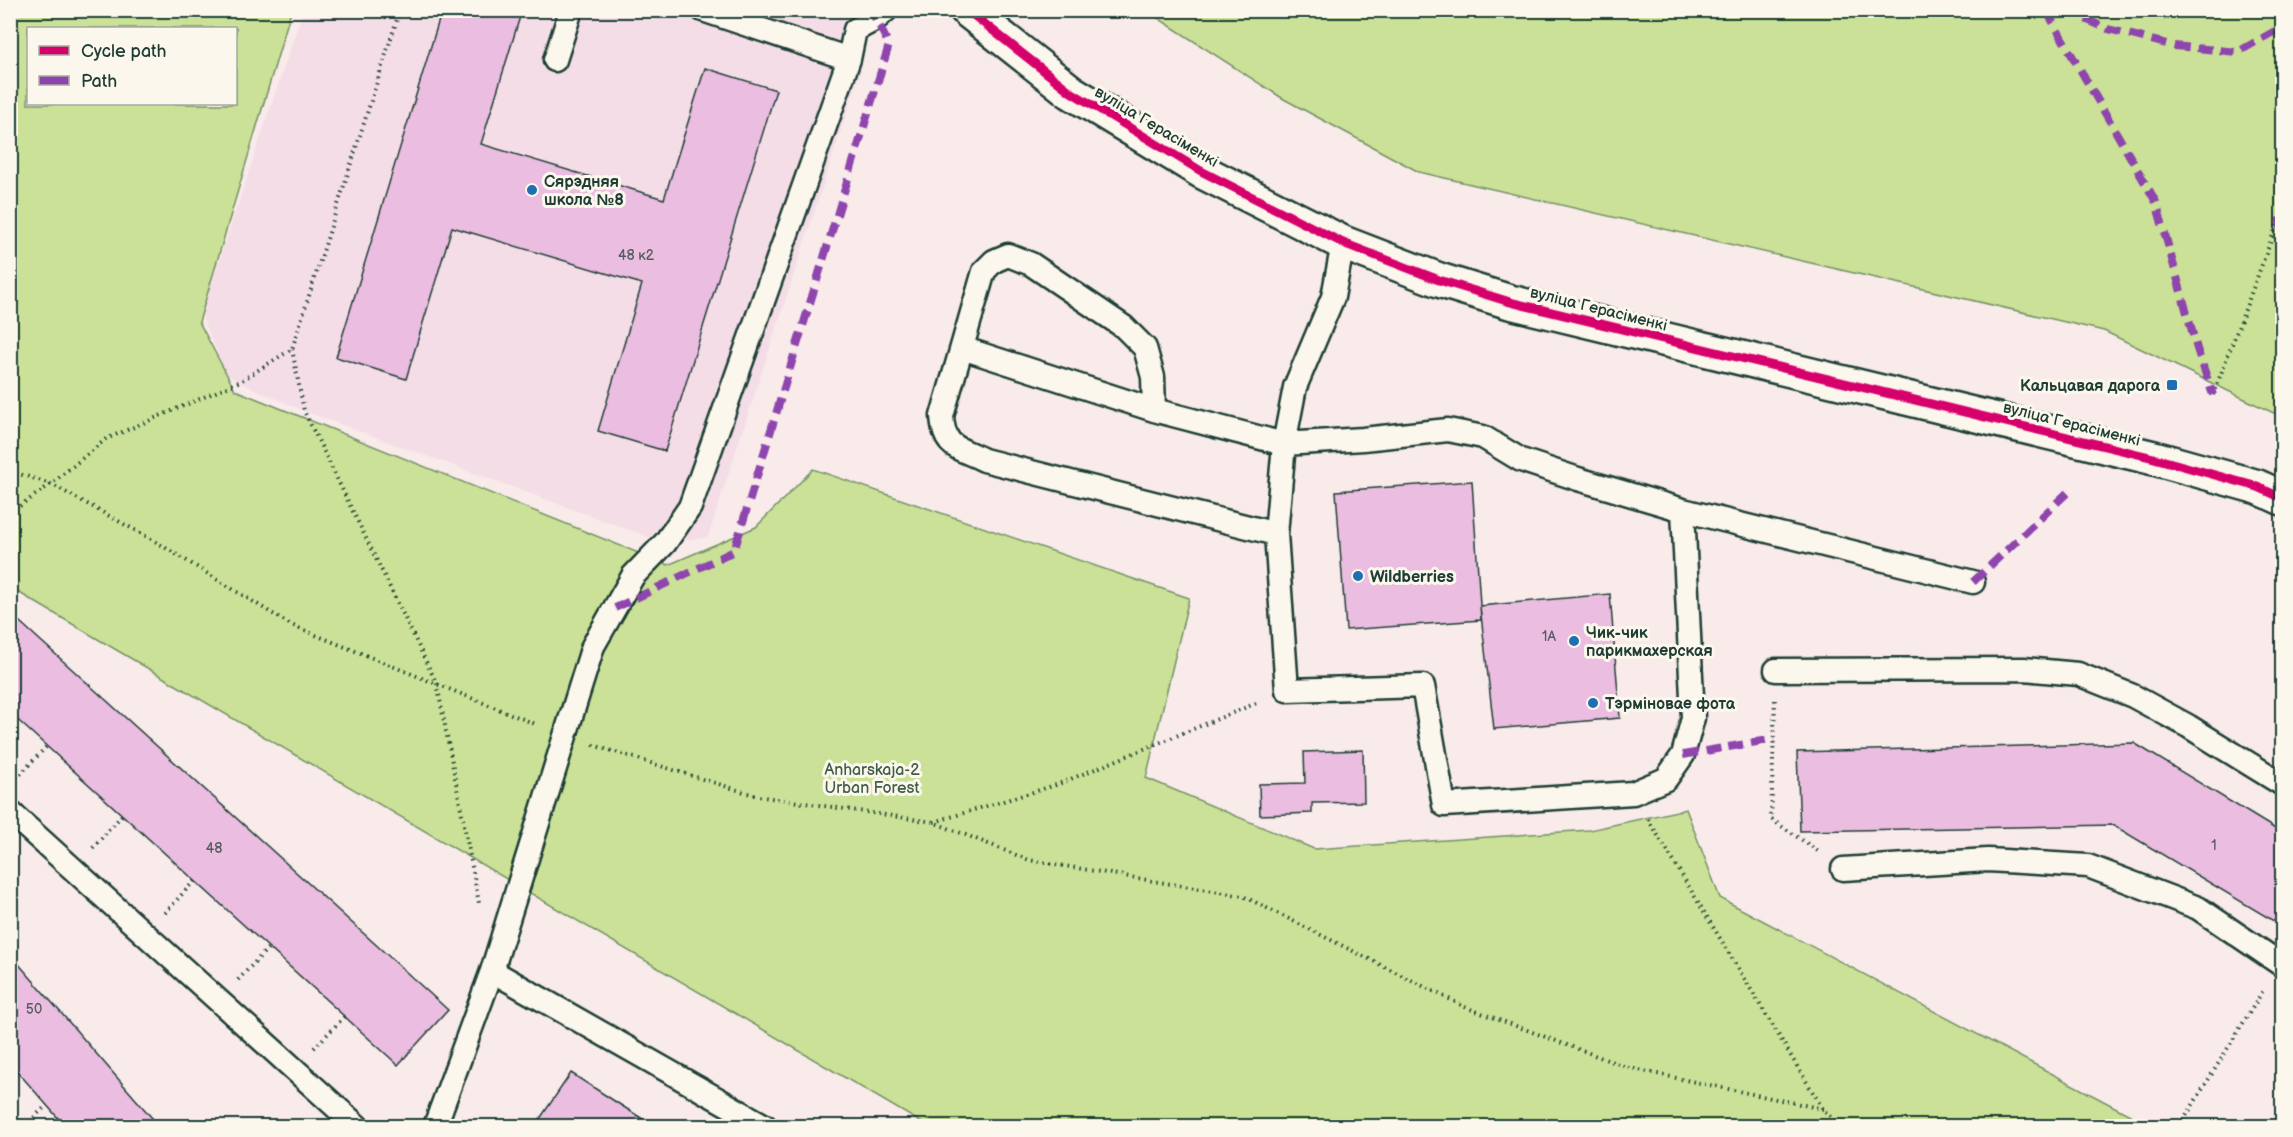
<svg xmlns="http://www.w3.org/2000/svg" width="2293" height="1137" viewBox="0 0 2293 1137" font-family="'Balsamiq Sans',sans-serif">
	<rect width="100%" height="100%" fill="#f8ebea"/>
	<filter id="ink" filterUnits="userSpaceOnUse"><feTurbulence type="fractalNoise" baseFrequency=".0167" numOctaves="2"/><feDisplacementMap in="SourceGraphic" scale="12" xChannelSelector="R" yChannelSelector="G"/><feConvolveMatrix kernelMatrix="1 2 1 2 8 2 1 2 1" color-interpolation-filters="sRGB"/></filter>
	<g filter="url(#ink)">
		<!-- built -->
		<path fill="#f4dde7" d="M833 10 855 30 862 66 708 537 665 543 304 411 239 382 226 374 201 314 303 11Z"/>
		<!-- green -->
		<path fill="#cae197" stroke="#748f66" stroke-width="1.5" fill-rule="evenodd" d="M10 11H291L199 322 235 390 668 565 756 527 813 469 1189 598 1146 778 1314 849 1590 830 1686 809 1720 898 2145 1123 2142 1126H927L11 588ZM28 28H236V104H28Z
			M1147 11H2282V417L2104 331 1419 172 1282 98Z"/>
		<!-- building -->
		<path fill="#eabde1" stroke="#1f3d34" stroke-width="1.5" d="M442 10H522L481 144 664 199 705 68 776 90 665 451 598 431 642 284 452 227 406 379 336 357Z
			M1472 481 1481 620 1346 630 1336 491Z
			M1610 594 1620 718 1494 729 1480 606Z
			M10 613 448 1010 398 1065 10 713Z
			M2134 743 2282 833V926L2113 825 1800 831 1797 752Z
			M1363 750 1364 802 1312 803V813L1260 815 1259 784 1305 783 1304 752Z
			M10 954 159 1126H65L10 1063Z
			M571 1073 619 1104 654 1126H535Z"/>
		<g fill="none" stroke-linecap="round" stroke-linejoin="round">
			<defs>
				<path id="service" d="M703 10 849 59
					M555 60 571 10
					M962 348 1154 410 1284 444 1363 439 1448 430 1483 437 1521 460 1578 479 1683 510 1693 718 1683 755 1666 779 1633 793 1444 805 1423 686 1287 690 1276 534 1284 444 1295 387 1333 297 1343 243
					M1154 410 1153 377 1145 348 1124 327 1031 264 1008 255 994 261 984 271 942 416C944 449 958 447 984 460L1276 534
					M1683 510 1973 582
					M1776 670 2024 669 2078 674 2133 696 2188 726 2282 784
					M10 812 357 1126
					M1843 869 1988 860 2088 866 2198 908 2282 965
					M492 971 765 1126
					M435 1126 492 971 593 646 633 576 665 543 690 507 849 59 855 30 876 19 886 10"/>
				<path id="tertiary" d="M967 10 1071 92 1201 171 1343 243 1439 280 1510 302 2154 458 2258 487 2282 498"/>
			</defs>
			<!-- service casing -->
			<use href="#service" stroke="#1f3d34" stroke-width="27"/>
			<!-- tertiary casing -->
			<use href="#tertiary" stroke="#1f3d34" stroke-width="38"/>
			<!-- path -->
			<path stroke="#1f3d34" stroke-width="4" stroke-dasharray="1.5 4.5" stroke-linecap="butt" d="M292 349 304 411 437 684 479 903
				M2213 395 2282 211
				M10 471 51 484 153 540 291 625 538 725
				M10 513 51 484 106 439 239 382 292 349 400 10
				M1775 700 1771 819 1818 851
				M593 745 757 796 933 822 1029 860 1243 896 1465 1007 1629 1068 1823 1109
				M12 783 47 746
				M1648 819 1823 1109 1839 1126
				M934 822 1056 785 1259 702
				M93 848 122 815
				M165 913 195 880
				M238 980 269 947
				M314 1048 345 1016
				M25 1126 47 1105
				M2180 1126 2264 989"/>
			<!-- service -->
			<use href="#service" stroke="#fbf7ec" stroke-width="22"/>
			<!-- tertiary -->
			<use href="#tertiary" stroke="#fbf7ec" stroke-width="33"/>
			<!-- quiet -->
			<path stroke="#8e44ad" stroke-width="8" stroke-dasharray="15 8" stroke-linecap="butt" d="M2046 10 2156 202 2197 349 2213 395
				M2065 10 2108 29 2174 46 2238 52 2282 27
				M2279 217 2282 233
				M1973 582 2068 492
				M615 608 734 551 889 45 876 19 869 10
				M1683 755 1774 739"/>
			<defs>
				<path id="cycleway" d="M967 10 1071 92 1201 171 1343 243 1439 280 1510 302 2154 458 2258 487 2282 498"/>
			</defs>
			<!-- cycleway casing -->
			<use href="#cycleway" stroke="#fbf7ec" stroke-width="13"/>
			<!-- cycleway -->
			<use href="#cycleway" stroke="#d6006c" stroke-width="9"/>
		</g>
	</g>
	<!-- markers -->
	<g fill="#1f6fb2" stroke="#fbf7ec" stroke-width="2">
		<circle cx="532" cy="190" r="6"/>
		<rect x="2166" y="379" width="12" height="12" rx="3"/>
		<circle cx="1358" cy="576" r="6"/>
		<circle cx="1574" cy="641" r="6"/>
		<circle cx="1593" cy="703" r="6"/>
	</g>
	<g text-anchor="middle" stroke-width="6" stroke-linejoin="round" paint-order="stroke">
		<!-- number labels -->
		<g font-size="14" fill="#525d5f">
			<text x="636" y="260">48 к2</text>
			<text x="1549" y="641">1А</text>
			<text x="2214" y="850">1</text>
			<text x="214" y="853">48</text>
			<text x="34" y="1014">50</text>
		</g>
		<!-- street labels -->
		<g font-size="16" fill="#1f3d34" stroke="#fbf7ec">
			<text transform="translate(1157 126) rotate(31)" y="6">вуліца Герасіменкі</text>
			<text transform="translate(1599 308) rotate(14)" y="6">вуліца Герасіменкі</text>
			<text transform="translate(2072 423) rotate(14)" y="6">вуліца Герасіменкі</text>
		</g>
		<!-- poi labels -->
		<g font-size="16" font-weight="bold" fill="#1f3d34" stroke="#fbf7ec" text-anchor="start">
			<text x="544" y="187">Сярэдняя<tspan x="544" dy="18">школа №8</tspan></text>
			<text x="2160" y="391" text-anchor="end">Кальцавая дарога</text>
			<text x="1370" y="582">Wildberries</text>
			<text x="1586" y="638">Чик-чик<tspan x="1586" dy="18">парикмахерская</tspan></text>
			<text x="1605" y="709">Тэрміновае фота</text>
		</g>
		<!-- park labels -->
		<g font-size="16" fill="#415e48" stroke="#fbf7ec">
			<text x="872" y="775">Anharskaja-2<tspan x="872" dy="18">Urban Forest</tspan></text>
		</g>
	</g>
	<!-- margin -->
	<rect width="2293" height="1137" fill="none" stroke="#fbf7ec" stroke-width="36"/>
	<rect x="18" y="18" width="2257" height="1101" fill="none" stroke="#1f3d34" stroke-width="2" filter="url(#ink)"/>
	<!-- legend -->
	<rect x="27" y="27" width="210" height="78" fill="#fbf7ec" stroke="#a3ada2" stroke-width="1.5"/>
	<rect x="39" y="46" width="30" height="9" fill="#d6006c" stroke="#a3ada2" stroke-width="1.5"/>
	<text x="81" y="57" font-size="18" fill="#1f3d34">Cycle path</text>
	<rect x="39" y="76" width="30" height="9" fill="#8e44ad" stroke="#a3ada2" stroke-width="1.5"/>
	<text x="81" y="87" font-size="18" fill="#1f3d34">Path</text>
</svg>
